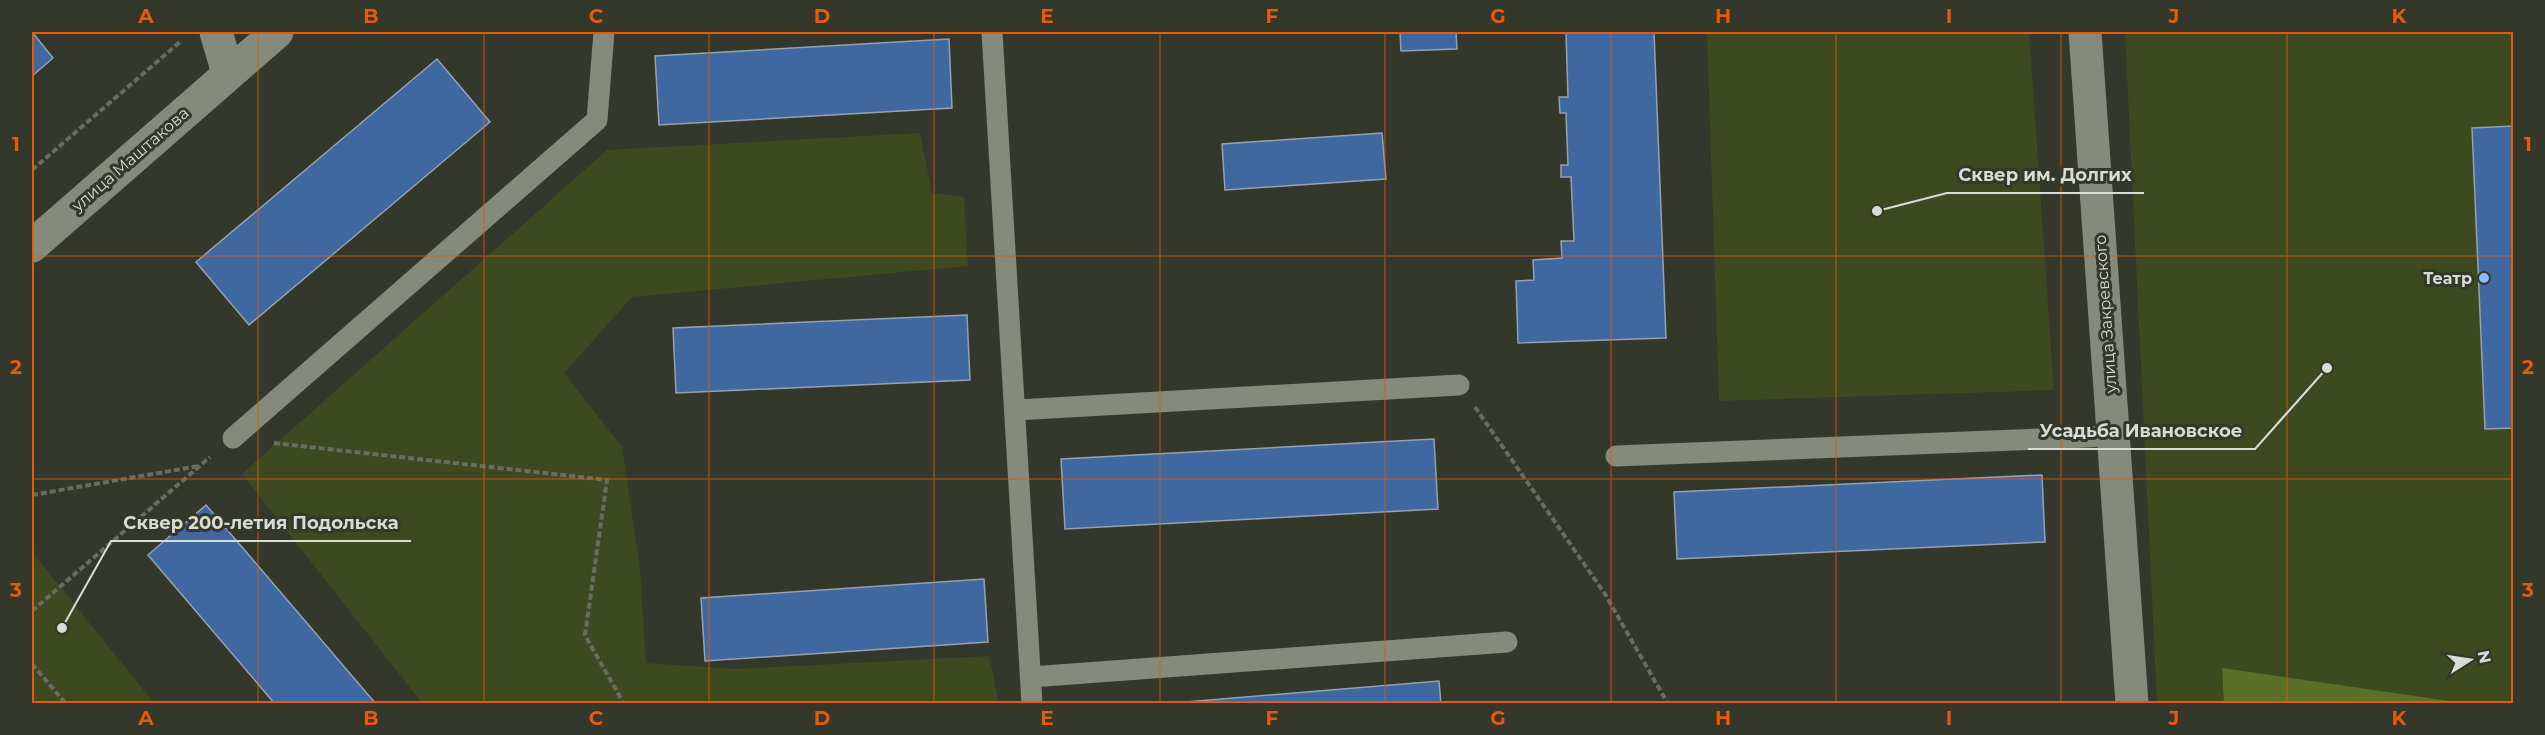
<svg xmlns="http://www.w3.org/2000/svg" width="2545" height="735" viewBox="0 0 2545 735" font-family="Montserrat,sans-serif">
	<rect width="100%" height="100%" fill="#33382a"/>
	<!-- green -->
	<path fill="#3d4a20" d="M1707 32H2029L2054 390 1719 401Z
		M2125 32H2513V703H2157Z
		M920 133 932 193 964 197 968 266 632 297 564 373 622 447 640 569 646 663 736 669 989 656 999 703H422L242 474 607 150Z
		M32 552 154 703H32Z"/>
	<!-- forest -->
	<path fill="#5a6f28" d="M2222 668 2463 703H2224Z"/>
	<!-- building -->
	<path fill="#3e689f" stroke="#96a1b0" stroke-width="1.5" d="M32 32 53 58 32 76Z
		M1400 32H1456L1457 49 1401 51Z
		M1566 32H1654L1666 338 1518 343 1516 281 1534 280 1533 260 1562 258 1561 241H1574L1571 177H1561V165H1568L1566 113H1560L1559 97H1568Z
		M949 39 952 108 659 125 655 56Z
		M437 59 490 122 249 325 196 262Z
		M2514 126V428L2485 429 2472 128Z
		M1382 133 1386 179 1225 190 1222 144Z
		M967 315 970 380 676 393 673 328Z
		M1434 439 1438 509 1065 529 1061 459Z
		M2042 475 2045 542 1677 559 1674 492Z
		M206 505 376 704H275L148 555Z
		M984 579 988 642 705 661 701 598Z
		M1439 681 1441 704H1162Z"/>
	<g fill="none" stroke-linecap="round" stroke-linejoin="round">
		<!-- path -->
		<path stroke="#686d60" stroke-width="4" stroke-dasharray="6 3" stroke-linecap="butt" d="M32 170 181 41
			M1475 407 1605 594 1668 704
			M274 443 607 480 585 635 624 704
			M32 495 199 466
			M32 611 210 457
			M32 664 66 704"/>
		<!-- lane -->
		<path stroke="#858b7b" stroke-width="21" d="M992 32 1032 704
			M1015 410 1459 385
			M233 438 597 120 604 32
			M1616 456 2113 436
			M1031 677 1507 642"/>
		<!-- street -->
		<path stroke="#858b7b" stroke-width="33" d="M216 32 228 73
			M2085 32 2132 704
			M32 246 277 32"/>
	</g>
	<!-- grid -->
	<path fill="none" stroke="#e8590c" stroke-width="1.5" stroke-opacity="0.55" d="M258 32V704M484 32V704M709 32V704M934 32V704M1160 32V704M1385 32V704M1611 32V704M1836 32V704M2061 32V704M2287 32V704M32 256H2514M32 479H2514"/>
	<!-- markers -->
	<circle fill="#89bafc" stroke="#33382a" stroke-width="2" cx="2484" cy="278" r="6"/>
	<g text-anchor="middle" stroke-width="6" stroke-linejoin="round" paint-order="stroke">
		<!-- street labels -->
		<g font-size="16" fill="#d9dcd3" stroke="#33382a">
			<text transform="translate(130 159) rotate(-41)" y="6">улица Маштакова</text>
			<text transform="translate(2105 314) rotate(-94)" y="6">улица Закревского</text>
		</g>
		<!-- poi labels -->
		<g font-size="16" font-weight="bold" fill="#d9dcd3" stroke="#33382a" text-anchor="end">
			<text x="2472" y="284">Театр</text>
		</g>
	</g>
	<!-- callouts -->
	<path fill="none" stroke="#d9dcd3" stroke-width="2" d="M1877 211L1947 193H2144M2327 368L2255 449H2028M62 628L111 541H411"/>
	<g fill="#d9dcd3" stroke="#33382a" stroke-width="2">
		<circle cx="1877" cy="211" r="6"/>
		<circle cx="2327" cy="368" r="6"/>
		<circle cx="62" cy="628" r="6"/>
	</g>
	<g font-size="18" text-anchor="middle" font-weight="bold" fill="#d9dcd3" stroke="#33382a" stroke-width="6" stroke-linejoin="round" paint-order="stroke">
		<text x="2045" y="181">Сквер им. Долгих</text>
		<text x="2141" y="437">Усадьба Ивановское</text>
		<text x="261" y="529">Сквер 200-летия Подольска</text>
	</g>
	<!-- border -->
	<rect width="2545" height="735" fill="none" stroke="#33382a" stroke-width="66"/>
	<!-- north arrow -->
	<g transform="translate(2470 660) rotate(78)" stroke="#33382a" stroke-width="4.5" paint-order="stroke">
	<path d="M0-4.5L10 22L0 15L-10 22Z" fill="#d9dcd3"/>
	<text y="-9" font-size="16" font-weight="bold" text-anchor="middle" fill="#d9dcd3">N</text>
	</g>
	<rect x="33" y="33" width="2479" height="669" fill="none" stroke="#e8590c" stroke-width="2"/>
	<g font-size="20" text-anchor="middle" font-weight="bold" fill="#e8590c">
		<text x="146" y="23">A</text>
		<text x="371" y="23">B</text>
		<text x="596" y="23">C</text>
		<text x="822" y="23">D</text>
		<text x="1047" y="23">E</text>
		<text x="1272" y="23">F</text>
		<text x="1498" y="23">G</text>
		<text x="1723" y="23">H</text>
		<text x="1949" y="23">I</text>
		<text x="2174" y="23">J</text>
		<text x="2399" y="23">K</text>
		<text x="16" y="151">1</text>
		<text x="2528" y="151">1</text>
		<text x="16" y="374">2</text>
		<text x="2528" y="374">2</text>
		<text x="16" y="597">3</text>
		<text x="2528" y="597">3</text>
		<text x="146" y="725">A</text>
		<text x="371" y="725">B</text>
		<text x="596" y="725">C</text>
		<text x="822" y="725">D</text>
		<text x="1047" y="725">E</text>
		<text x="1272" y="725">F</text>
		<text x="1498" y="725">G</text>
		<text x="1723" y="725">H</text>
		<text x="1949" y="725">I</text>
		<text x="2174" y="725">J</text>
		<text x="2399" y="725">K</text>
	</g>
</svg>
